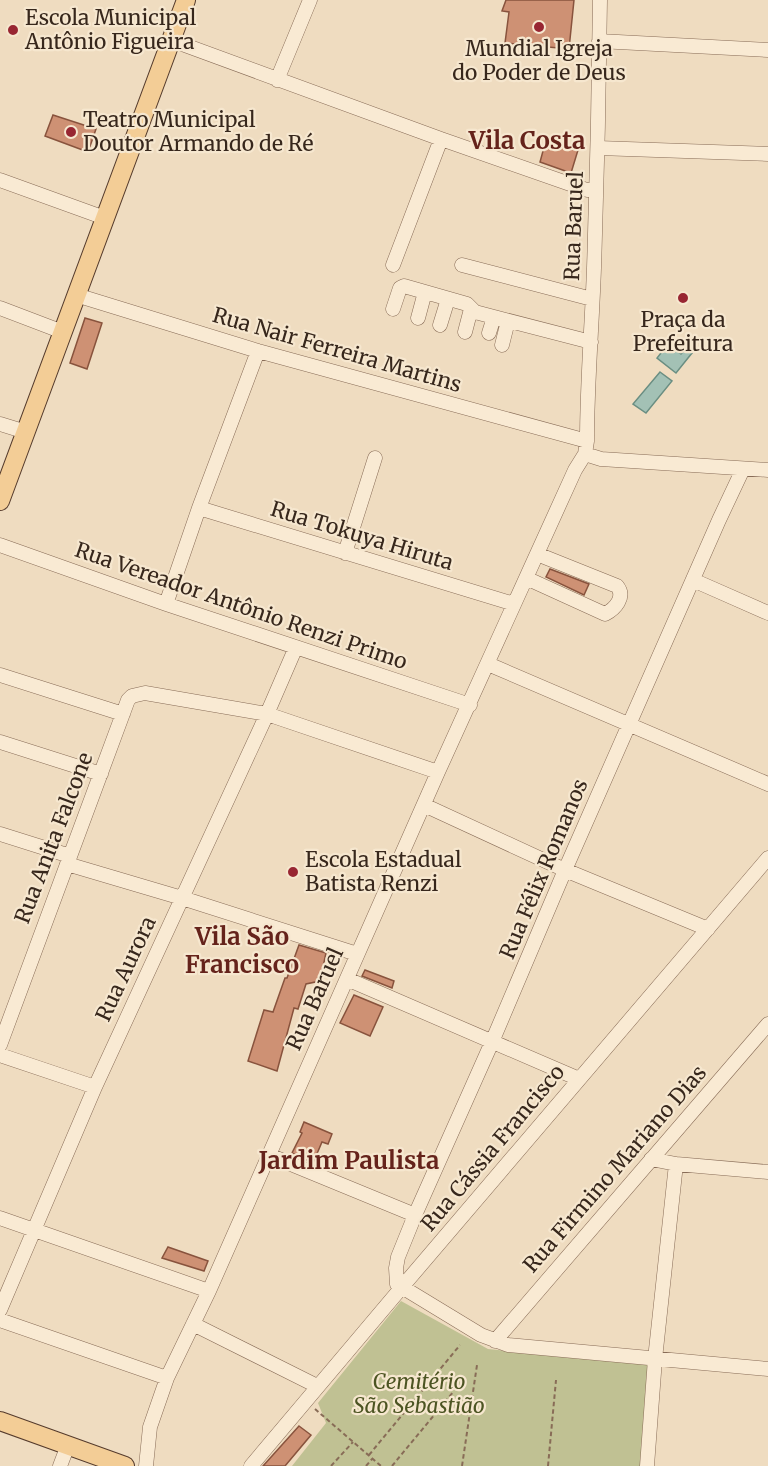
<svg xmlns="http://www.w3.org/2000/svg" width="768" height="1466" viewBox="0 0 768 1466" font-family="Merriweather,serif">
	<rect width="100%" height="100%" fill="#efdcc0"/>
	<!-- cemetery -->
	<path fill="#c0c193" d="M401 1301 488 1349 651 1365 642 1466H292L326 1423 318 1403Z"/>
	<!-- water -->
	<path fill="#a3c1b5" stroke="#6a8e82" stroke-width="1.5" d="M668 344 681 354 686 348 692 353 676 373 657 358Z
		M660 372 672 381 646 413 633 404Z"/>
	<!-- building -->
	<path fill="#ce9174" stroke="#88533d" stroke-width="1.5" d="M506 0H574L569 49 505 43 509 12 502 11Z
		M53 115 96 129 88 152 45 136Z
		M546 140 578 150 571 173 540 162Z
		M85 318 102 323 87 369 70 363Z
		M550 569 589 584 584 595 546 577Z
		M299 945 326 953 320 981 306 984 298 1009 294 1008 277 1071 248 1061 264 1010 273 1012 285 978H287Z
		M365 970 394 981 392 988 362 976Z
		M354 995 383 1007 370 1036 340 1023Z
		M304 1122 332 1134 328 1144 322 1142 313 1163 292 1153 302 1133 300 1132Z
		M168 1247 208 1261 204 1271 162 1258Z
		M299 1426 311 1435 285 1466H263Z"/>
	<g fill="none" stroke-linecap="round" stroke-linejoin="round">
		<defs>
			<path id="minor" d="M171 40 441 139 587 190H596
				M599 41 768 50
				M277 80 310 0
				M598 148 768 154
				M0 180 105 218
				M393 265 441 139
				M462 265 592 299
				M76 295 258 351 587 441
				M0 308 63 332
				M393 309 400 288 404 286 467 304 475 312 494 317 591 342
				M418 318 425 292
				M440 325 448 299
				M465 332 471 309
				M489 333 494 317
				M502 345 508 321
				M0 424 26 432
				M585 454 601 459 768 470
				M743 469 719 520 565 870 492 1042 415 1215 398 1257 396 1268 397 1284 402 1287 481 1335 508 1345 768 1369
				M199 508 514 604
				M0 545 166 604 470 705
				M345 553 375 458
				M526 578 605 614C615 609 626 597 617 586L537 554
				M693 580 768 613
				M166 604 199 508 258 351
				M488 664 768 784
				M0 675 123 714
				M0 742 101 774
				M424 805 565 870 708 929
				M0 834 70 856
				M67 864 182 898 357 954
				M347 979 579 1079
				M0 1045 128 700 132 696 145 693 267 714 438 772
				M0 1055 95 1087
				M269 1155 415 1215
				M651 1159 676 1164 768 1172
				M0 1218 209 1291
				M0 1310 95 1087 267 714 296 647
				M0 1320 167 1378
				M193 1324 317 1386
				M495 1341 768 1024
				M60 1466 68 1445
				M146 1466 150 1427 167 1378 209 1291 438 772 575 470 585 454 587 441C587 383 592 326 594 268 597 179 599 89 600 0
				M251 1466 402 1287 768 858
				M647 1466 655 1359 676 1164"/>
			<path id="major" d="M0 501 186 0
				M0 1421 125 1466"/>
		</defs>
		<!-- minor casing -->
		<use href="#minor" stroke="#886c57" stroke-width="15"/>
		<!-- major casing -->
		<use href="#major" stroke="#553b2c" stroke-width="20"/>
		<!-- path -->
		<path stroke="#886c57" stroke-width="2" stroke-dasharray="4.5 3" stroke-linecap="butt" d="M315 1409 381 1466
			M369 1455 460 1345
			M331 1466 353 1442
			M366 1466 372 1459
			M392 1466 454 1391
			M462 1466 477 1365
			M548 1466 556 1380"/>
		<!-- minor -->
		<use href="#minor" stroke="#f9ead3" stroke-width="14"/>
		<!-- major -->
		<use href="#major" stroke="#f3cd96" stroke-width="18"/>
	</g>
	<!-- markers -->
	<g fill="#982632" stroke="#f6e7cf" stroke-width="2">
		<circle cx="539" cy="27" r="6"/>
		<circle cx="13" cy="30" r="6"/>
		<circle cx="71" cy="132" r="6"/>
		<circle cx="683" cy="298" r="6"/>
		<circle cx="293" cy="872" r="6"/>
	</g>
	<g text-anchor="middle" stroke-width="4.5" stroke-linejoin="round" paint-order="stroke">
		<!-- poi labels -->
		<g font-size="21" fill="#37271c" stroke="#f6e7cf" text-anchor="start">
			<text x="25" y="25">Escola Municipal<tspan x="25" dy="24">Antônio Figueira</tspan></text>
			<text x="539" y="56" text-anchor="middle">Mundial Igreja<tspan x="539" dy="24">do Poder de Deus</tspan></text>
			<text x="83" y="127">Teatro Municipal<tspan x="83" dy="24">Doutor Armando de Ré</tspan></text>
			<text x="683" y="327" text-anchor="middle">Praça da<tspan x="683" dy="24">Prefeitura</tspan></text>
			<text x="305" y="867">Escola Estadual<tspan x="305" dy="24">Batista Renzi</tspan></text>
		</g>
		<!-- street labels -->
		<g font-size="21" fill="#37271c" stroke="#f6e7cf">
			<text transform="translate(574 226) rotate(-88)" y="7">Rua Baruel</text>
			<text transform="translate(337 350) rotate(16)" y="7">Rua Nair Ferreira Martins</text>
			<text transform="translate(362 536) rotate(17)" y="7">Rua Tokuya Hiruta</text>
			<text transform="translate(241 606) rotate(19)" y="7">Rua Vereador Antônio Renzi Primo</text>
			<text transform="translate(54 838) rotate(-69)" y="7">Rua Anita Falcone</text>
			<text transform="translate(544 869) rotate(-67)" y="7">Rua Félix Romanos</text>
			<text transform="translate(126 969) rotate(-65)" y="7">Rua Aurora</text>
			<text transform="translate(315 999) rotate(-66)" y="7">Rua Baruel</text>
			<text transform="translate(493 1148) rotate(-50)" y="7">Rua Cássia Francisco</text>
			<text transform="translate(615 1169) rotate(-49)" y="7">Rua Firmino Mariano Dias</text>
		</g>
		<!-- park labels -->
		<g font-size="21" font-style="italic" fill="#4c5422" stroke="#f6e7cf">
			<text x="419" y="1389">Cemitério<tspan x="419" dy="24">São Sebastião</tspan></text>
		</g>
		<!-- quarter labels -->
		<g font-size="24" font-weight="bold" fill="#65231b" stroke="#f6e7cf">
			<text x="527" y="149">Vila Costa</text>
			<text x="242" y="945">Vila São<tspan x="242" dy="28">Francisco</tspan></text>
			<text x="349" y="1169">Jardim Paulista</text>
		</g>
	</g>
</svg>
